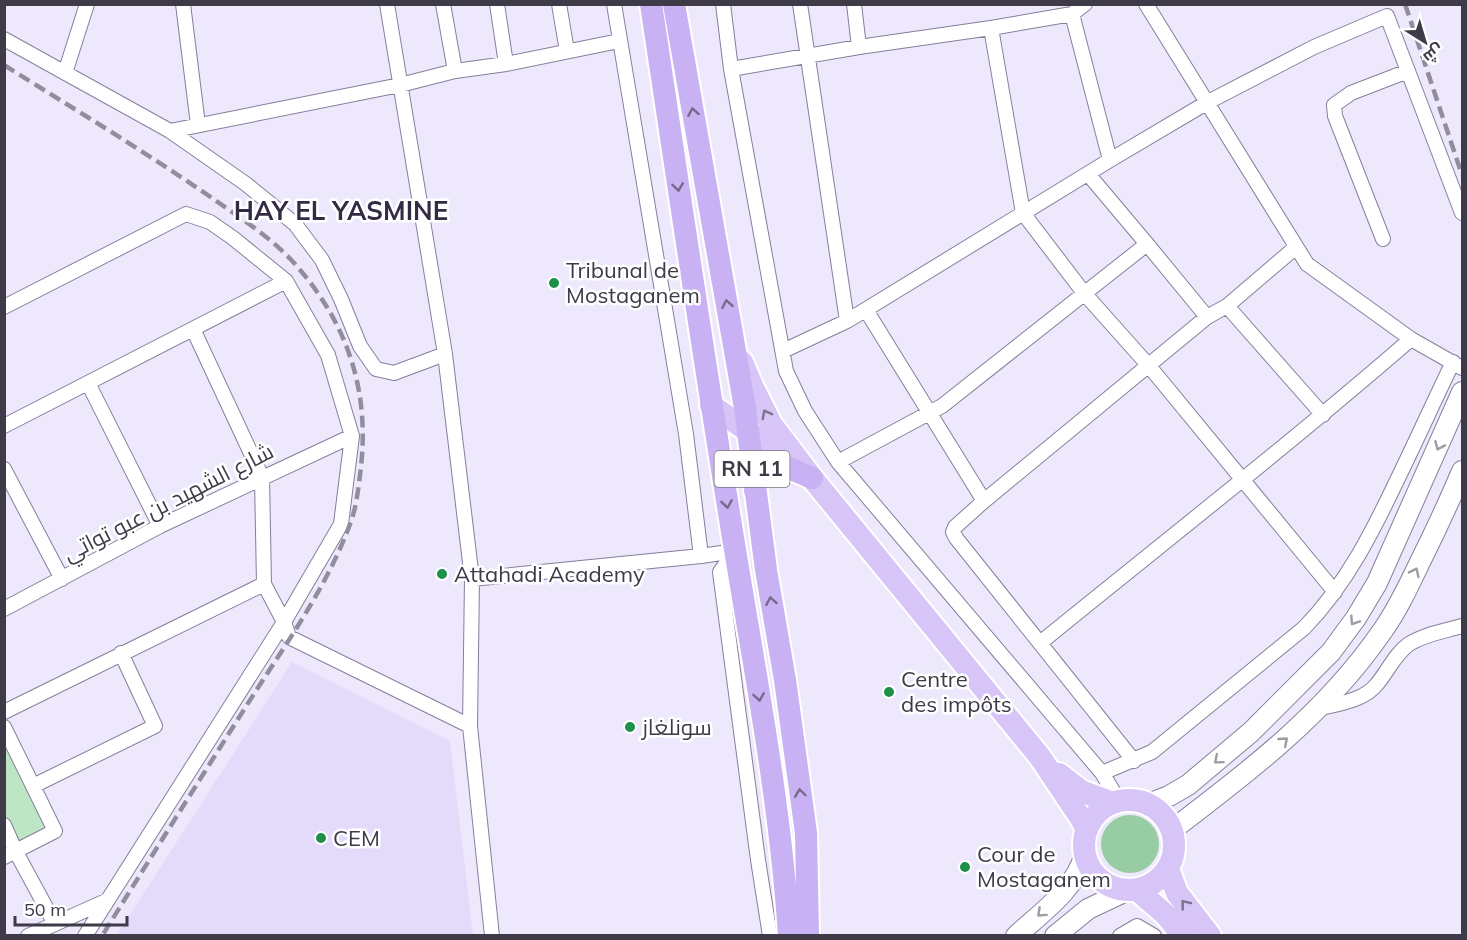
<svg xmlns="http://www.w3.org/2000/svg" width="1467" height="940" viewBox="0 0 1467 940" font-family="Mulish,Cairo,sans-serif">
	<rect width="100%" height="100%" fill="#eee8fc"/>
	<!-- built -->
	<path fill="#e4dbfb" d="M292 662 450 741 473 935H117Z"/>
	<!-- green -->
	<path fill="#bce6c4" d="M4 727 55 831 16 852 5 825Z"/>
	<!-- water -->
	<path fill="#98cda4" d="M1101 844a29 29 0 1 1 58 0a29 29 0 1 1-58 0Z"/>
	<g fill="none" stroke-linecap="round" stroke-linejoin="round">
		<defs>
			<path id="minor" d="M183 4 198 125
				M387 4 445 354 472 579 470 726 492 936
				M443 4 455 71
				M497 4 506 64
				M559 4 567 51
				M614 4 686 434 701 556
				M723 4 731 69 786 371 805 411 838 462 1102 773 1119 801
				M800 4 847 321
				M854 4 859 47
				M1146 4 1307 264 1411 339 1462 368
				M1072 14 1110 160
				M991 28 1023 213 1084 293 1149 366 1335 592
				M4 39 170 131 246 184 295 224 322 260 341 299 360 346 376 369 394 373 445 354
				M731 69 859 47 991 28 1072 14 1085 4
				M65 73 87 4
				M170 131 400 85 455 71 506 64 619 41
				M1088 174 1147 244 1207 317
				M1383 239 1335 116 1334 105 1351 93 1408 71
				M1227 306 1323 415
				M4 307 186 214 210 222 233 238 286 281 328 355 352 436 341 524 284 622 85 936
				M866 310 984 501
				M193 329 262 477 264 584
				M783 351 847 321 1110 160 1208 102 1314 47 1387 16 1462 213
				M88 383 160 526
				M4 426 286 281
				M838 462 942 406 1147 244
				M4 469 62 579
				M735 551 720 572 758 860 770 936
				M472 579 701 556 735 551
				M4 609 160 526 352 436
				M1040 643C1164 542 1290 444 1411 339
				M1317 709C1337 704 1364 701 1377 684 1388 671 1395 654 1409 644 1425 634 1445 631 1462 626
				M4 712 264 584 284 622 289 637 470 726
				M4 727 55 831 4 857
				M1134 761 956 538 953 532 955 527 984 501 1207 317 1227 306 1296 247
				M1102 773 1152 752 1304 628C1347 584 1374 529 1400 474 1418 437 1435 399 1453 362
				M33 786 155 726 121 653
				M4 825 16 852 55 924
				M28 936 106 901
				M1120 936 1137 926 1154 936"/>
			<path id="secondary" d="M1148 804 1169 796 1188 785 1251 732 1331 652 1356 618 1377 583 1462 392
				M1172 830C1250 771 1327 712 1383 630 1398 609 1409 585 1420 562 1435 532 1449 502 1462 471
				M1016 936C1043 911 1075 890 1085 854
				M1055 936 1088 909 1126 891"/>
			<path id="primary" d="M742 362 753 388 771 424 812 478 1040 757 1082 820 1087 830
				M711 405 792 463
				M1059 774 1081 791 1113 803
				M1084 845a45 45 0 1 1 90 0a45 45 0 1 1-90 0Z
				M1168 869 1177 893 1210 936
				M1137 890 1166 915 1183 936"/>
			<path id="trunk" d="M651 4C677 176 702 348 730 519 752 657 780 796 789 936
				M674 4 745 408 766 570 785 680 806 833 808 936
				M755 491C758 448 788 468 812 478"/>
		</defs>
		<!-- minor casing -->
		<use href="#minor" stroke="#877e9b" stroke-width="16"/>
		<!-- secondary casing -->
		<use href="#secondary" stroke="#877e9b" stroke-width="22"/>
		<!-- primary casing -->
		<use href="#primary" stroke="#fff" stroke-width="26"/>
		<!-- trunk casing -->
		<use href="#trunk" stroke="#fff" stroke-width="26"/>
		<!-- minor -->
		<use href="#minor" stroke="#fff" stroke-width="14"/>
		<!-- secondary -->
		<use href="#secondary" stroke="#fff" stroke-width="20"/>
		<!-- primary -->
		<use href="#primary" stroke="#d6c5f6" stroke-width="22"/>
		<!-- trunk -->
		<use href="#trunk" stroke="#c8b2f3" stroke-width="22"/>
		<!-- rail -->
		<path stroke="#928d9e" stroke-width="4.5" stroke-dasharray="12 6" stroke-linecap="butt" d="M1405 4 1462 175
			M4 65C74 109 144 151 212 198 240 218 271 237 295 264 349 325 371 394 360 475 358 491 356 509 350 524 326 590 282 649 245 708 197 784 149 860 102 936"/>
	</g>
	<!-- one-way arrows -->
	<defs><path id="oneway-chevron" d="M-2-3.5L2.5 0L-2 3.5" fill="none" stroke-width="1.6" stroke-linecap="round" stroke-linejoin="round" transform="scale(1.5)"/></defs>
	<g stroke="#756a8c">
		<use href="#oneway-chevron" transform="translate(693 112) rotate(-100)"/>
		<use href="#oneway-chevron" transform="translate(678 187) rotate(82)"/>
		<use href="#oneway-chevron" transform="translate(727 304) rotate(-100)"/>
		<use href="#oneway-chevron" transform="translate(727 504) rotate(81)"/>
		<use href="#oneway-chevron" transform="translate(771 601) rotate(-100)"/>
		<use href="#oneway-chevron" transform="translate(759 697) rotate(81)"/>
		<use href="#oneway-chevron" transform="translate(800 793) rotate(-98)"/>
	</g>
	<g stroke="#7b728d">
		<use href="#oneway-chevron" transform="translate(766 414) rotate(-118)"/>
		<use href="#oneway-chevron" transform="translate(1185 904) rotate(-128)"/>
	</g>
	<g stroke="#9e9ca3">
		<use href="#oneway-chevron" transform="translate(1439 446) rotate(114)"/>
		<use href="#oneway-chevron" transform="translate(1415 572) rotate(-64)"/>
		<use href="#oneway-chevron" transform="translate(1354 621) rotate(124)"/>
		<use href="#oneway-chevron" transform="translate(1284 741) rotate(-41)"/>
		<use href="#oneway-chevron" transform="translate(1218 760) rotate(140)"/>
		<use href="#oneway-chevron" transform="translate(1041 913) rotate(138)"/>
	</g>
	<!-- markers -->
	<g fill="#1d904a" stroke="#fff" stroke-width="2">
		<circle cx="554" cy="283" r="6"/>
		<circle cx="442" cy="574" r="6"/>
		<circle cx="889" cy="692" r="6"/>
		<circle cx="630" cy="727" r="6"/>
		<circle cx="321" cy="838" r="6"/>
		<circle cx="965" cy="867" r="6"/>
	</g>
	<g text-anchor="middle" stroke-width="5" stroke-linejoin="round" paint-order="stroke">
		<!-- shield labels -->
		<rect fill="#fff" stroke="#78757e" stroke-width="1.5" x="714.5" y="451" width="75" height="36" rx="4.5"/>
		<g font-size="21" font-weight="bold" fill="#3e3a47">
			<text x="752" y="476">RN 11</text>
		</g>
		<!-- poi labels -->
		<g font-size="22" fill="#3e3a47" stroke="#fff" text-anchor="start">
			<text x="566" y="278">Tribunal de<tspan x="566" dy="25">Mostaganem</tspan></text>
			<text x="454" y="582">Attahadi Academy</text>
			<text x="901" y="687">Centre<tspan x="901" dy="25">des impôts</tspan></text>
			<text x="642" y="735">سونلغاز</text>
			<text x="333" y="846">CEM</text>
			<text x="977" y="862">Cour de<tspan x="977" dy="25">Mostaganem</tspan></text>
		</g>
		<!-- street labels -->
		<g font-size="22" fill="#3e3a47" stroke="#fff">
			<text transform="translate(168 502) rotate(-27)" y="8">شارع الشهيد بن عبو تواتي</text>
		</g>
		<!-- quarter labels -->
		<g font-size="26" font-weight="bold" fill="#332a43" stroke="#fff">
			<text x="341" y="220">HAY EL YASMINE</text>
		</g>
	</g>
	<!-- border -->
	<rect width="1467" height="940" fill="none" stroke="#3e3a47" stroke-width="12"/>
	<!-- north arrow -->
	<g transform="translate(1425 42) rotate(143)" stroke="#ffffff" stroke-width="4.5" paint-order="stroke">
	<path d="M0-4.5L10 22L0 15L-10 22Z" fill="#3e3a47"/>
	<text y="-9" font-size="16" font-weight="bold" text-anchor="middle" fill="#3e3a47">ش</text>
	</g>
	<!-- scale -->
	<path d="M15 916v9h112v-9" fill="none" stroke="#3e3a47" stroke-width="3"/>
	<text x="24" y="916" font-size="18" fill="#3e3a47" stroke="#ffffff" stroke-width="4.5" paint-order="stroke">50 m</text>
</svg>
